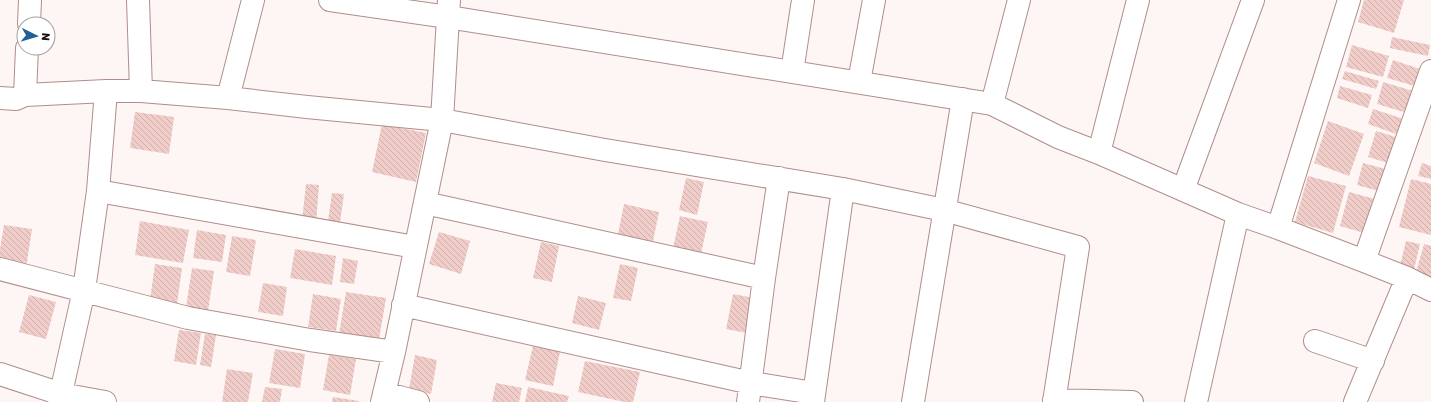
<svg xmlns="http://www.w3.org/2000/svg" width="1431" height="402" viewBox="0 0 1431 402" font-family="Rubik,sans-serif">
	<defs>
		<pattern id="building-back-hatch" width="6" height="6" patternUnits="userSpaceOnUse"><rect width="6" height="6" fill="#f0cdc8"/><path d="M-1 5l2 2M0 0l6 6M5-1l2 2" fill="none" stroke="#cdafab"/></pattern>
	</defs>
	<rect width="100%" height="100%" fill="#fef6f5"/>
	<!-- building -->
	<path fill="url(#building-back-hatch)" d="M1364 0H1404L1394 33 1358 22Z
		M1392 37 1430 45 1428 56 1390 48Z
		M1352 45 1389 56 1383 77 1346 67Z
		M1393 60 1423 70 1418 87 1387 78Z
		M1345 71 1379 81 1376 89 1342 79Z
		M1383 82 1420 93 1414 115 1377 104Z
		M1340 86 1372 95 1368 108 1337 98Z
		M1373 109 1407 120 1402 136 1368 124Z
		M135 112 174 117 169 154 130 148Z
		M1328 121 1364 134 1349 176 1314 163Z
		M382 124 426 133 416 182 372 172Z
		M1376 131 1399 138 1391 164 1368 157Z
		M1363 163 1389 170 1382 192 1357 185Z
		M1422 163 1431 166V179L1418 176Z
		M1308 176 1346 186 1333 233 1295 222Z
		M686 178 704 182 697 215 679 210Z
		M1411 179 1431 184V235L1399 227Z
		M306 184 319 185 316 223 302 221Z
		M1349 192 1378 200 1368 234 1340 226Z
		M332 193 344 194 339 230 327 228Z
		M624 204 659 212 652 246 617 239Z
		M680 216 708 222 700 258 672 253Z
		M140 221 189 230 183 263 135 255Z
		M4 225 32 229 26 268 0 263V249Z
		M197 230 226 235 222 262 193 258Z
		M439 232 470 241 461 274 429 264Z
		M232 236 256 240 250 276 226 272Z
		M1406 241 1420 244 1413 274 1399 270Z
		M541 242 559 246 552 282 533 278Z
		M1424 244 1431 246V281L1415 276Z
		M295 249 336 256 332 285 290 278Z
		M343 258 358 261 354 284 340 282Z
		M155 264 182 268 177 304 150 300Z
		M620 264 638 268 631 301 613 298Z
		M192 268 214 271 208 311 186 307Z
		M263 283 287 287 283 316 258 312Z
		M346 292 386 298 379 340 339 334Z
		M313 294 341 299 336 331 308 327Z
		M733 294 754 298 747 333 726 329Z
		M29 295 56 302 46 339 19 332Z
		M578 296 606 303 599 330 572 323Z
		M179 330 201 333 196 365 174 361Z
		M205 334 216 335 211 367 200 365Z
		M533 346 560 352 553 386 525 380Z
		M275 349 305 354 300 388 269 383Z
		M329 355 356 359 350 395 323 390Z
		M415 355 437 360 431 394 409 389Z
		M585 361 640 372 633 402H625L578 392Z
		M227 369 253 373 248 402H222Z
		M496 383 522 388 519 402H492Z
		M265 387 282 389 280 402H262Z
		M528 387 569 396 567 402H525Z
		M333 397 359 401V402H332Z"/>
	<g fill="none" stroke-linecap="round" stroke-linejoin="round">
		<defs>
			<path id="minor" d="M138 0 141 91
				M330 0 448 17 992 104 1058 137 1099 153 1238 214 1278 228 1364 261 1407 278 1431 290
				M29 24 30 0
				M792 72 803 0
				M859 82 874 0
				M25 95 27 48
				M0 98 16 99 25 95 106 91H141L228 98 307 107 442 120 605 150 843 189 944 210 1078 247 1054 402
				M228 98 253 0
				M992 104 1019 0
				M1099 153 1138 0
				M1183 190 1253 0
				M98 191 415 247
				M425 203 764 278
				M1278 228 1349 0
				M1364 261 1431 71
				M0 269 188 318 310 340 394 352
				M403 305 751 383 814 393
				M1315 341 1373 361
				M0 374 61 394 105 402
				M384 393 418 402
				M1054 400 1132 402
				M59 402 84 290 98 191 106 91
				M382 402 394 352 442 120 449 0
				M748 402 764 278 779 178
				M813 402 843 189
				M913 402 963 99
				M1196 402 1238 214
				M1355 402 1407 278"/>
		</defs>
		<!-- minor casing -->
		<use href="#minor" stroke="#af8e8a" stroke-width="24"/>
		<!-- minor -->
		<use href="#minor" stroke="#fff" stroke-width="22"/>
	</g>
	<!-- north arrow -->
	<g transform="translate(36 36) rotate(95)"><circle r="19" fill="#ffffff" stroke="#a49f9f"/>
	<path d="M0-3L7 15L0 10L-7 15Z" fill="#1f6196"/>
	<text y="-6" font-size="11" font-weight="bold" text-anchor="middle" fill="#1c100f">N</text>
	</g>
</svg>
